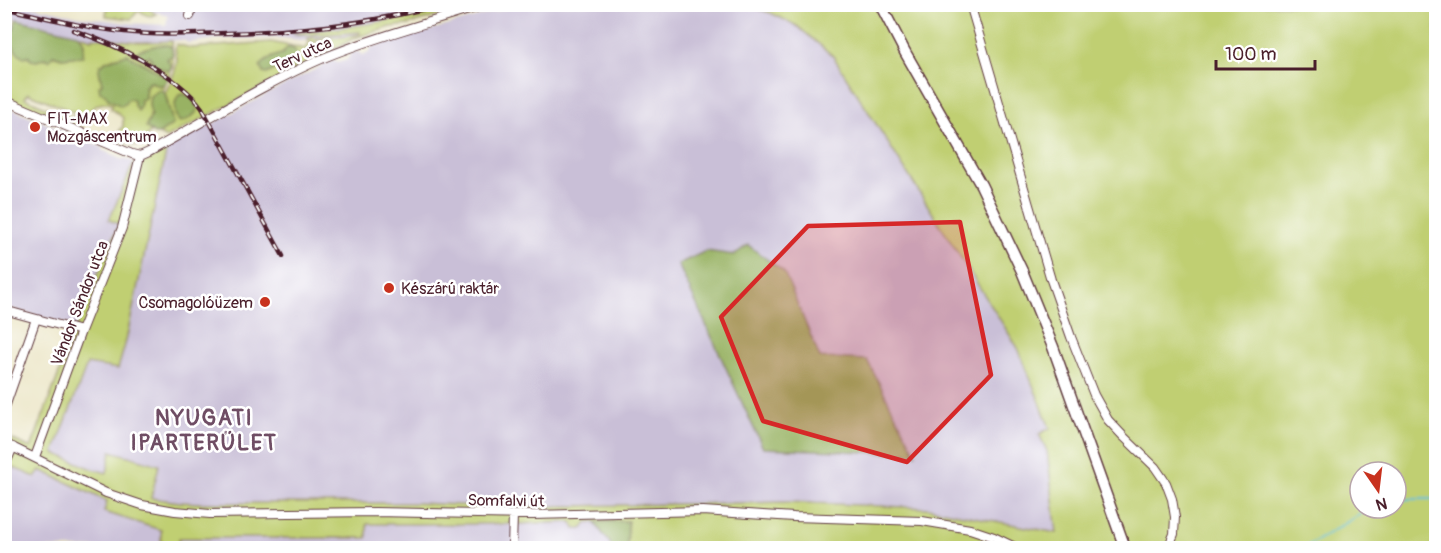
<svg xmlns="http://www.w3.org/2000/svg" width="1441" height="553" viewBox="0 0 1441 553" font-family="Pangolin,sans-serif">
	<rect width="100%" height="100%" fill="#fff"/>
	<filter id="ink" filterUnits="userSpaceOnUse"><feTurbulence type="fractalNoise" baseFrequency=".0167" numOctaves="2"/><feDisplacementMap in="SourceGraphic" scale="12" xChannelSelector="R" yChannelSelector="G"/><feConvolveMatrix kernelMatrix="1 2 1 2 8 2 1 2 1" color-interpolation-filters="sRGB"/></filter>
	<filter id="wash" filterUnits="userSpaceOnUse"><feTurbulence type="fractalNoise" baseFrequency=".008" numOctaves="4" result="noise"/><feDisplacementMap in="SourceGraphic" scale="24" xChannelSelector="R" yChannelSelector="G"/><feGaussianBlur stdDeviation="1.35" result="paint"/><feColorMatrix in="noise" values="0 0 0 0 0 0 0 0 0 0 0 0 0 0 0 0 0 1.4 0 .05"/><feComposite in="paint" operator="in"/></filter>
	<g filter="url(#wash)">
		<rect width="100%" height="100%" fill="#ebe5c5"/>
		<!-- industrial -->
		<path fill="#c9bfd7" d="M5 4 26 5 78 16 128 23 166 25 168 16 156 12 143 5 407 4 410 11 434 5H456L414 16 350 27 293 33H349L360 32 361 34 344 37 309 38 308 41 283 38 217 39 188 43 183 40 151 42 93 37 92 39 77 34 11 18 10 23 15 24 14 29 5 26Z
			M519 5H745L771 13 797 26 833 56 1018 348 1050 428 1039 434 1047 451 1057 533 928 508 789 502 501 507 418 503 266 504 180 502 151 498 159 465 111 452 107 473 93 469 54 453 87 363 118 369 126 341 167 148 278 88 334 60 337 63 347 60 351 53 358 51 362 55 369 52 371 47Z
			M4 105 102 147V150L123 160 124 158 134 162 109 219 119 224 83 309 77 327 5 307Z
			M4 464 35 477 39 469 107 501 105 512 161 530V542L179 543V538L198 537 367 538V524H519L572 522 575 529H582L587 522 628 521 627 548H5Z"/>
		<!-- green -->
		<path fill="#c0cf72" stroke="#85774e" stroke-width="1.5" fill-rule="evenodd" d="M136 4 143 5 156 14C149 18 145 15 139 10L131 19 106 16 107 5Z
			M456 5H475L408 25 391 27 354 38 342 45 330 50 327 53 166 138 159 134 173 124 165 93C170 83 177 70 177 59 176 52 174 50 176 44L191 48 271 42 305 49 308 43 317 45 320 50 332 47 320 40H318L316 43 308 41V38L344 37 360 34V32C338 34 316 36 293 34V33C348 28 403 20 456 5Z
			M745 5H1436V548H627L628 521 587 522 582 529H575L572 522 519 524H367V538H179V544L161 542V530L104 512 107 501 40 470 35 477 5 464V436L31 448 83 309 119 224 109 220 134 162H145L167 148 126 341 118 369 87 364 54 453 93 469 107 473 111 451 159 465 151 498 180 502 200 503H418L501 507 789 502 928 508 1057 533 1047 451 1039 434 1050 428 1018 348 833 56 797 26 771 13ZM1360 472H1396V508H1360Z
			M77 34 92 39 93 37 139 42 172 41V47L167 45H159L149 55 152 60 168 62 167 59 173 55V64L168 78 127 54 100 66C99 70 101 73 100 78L102 80 100 92C110 95 120 100 131 99L134 101 140 100C144 94 145 88 148 83L152 82 159 86 165 84 163 90H159L155 92C153 100 152 109 150 117 149 120 147 123 146 126L152 131 138 146 118 141 117 135 123 126V118L116 112 111 109 112 104C93 100 87 113 80 128H79L56 119 59 112 73 118 75 115 77 116 78 114 28 93 25 98 48 108 50 110 48 115 5 97 4 40 7 44 13 46 17 52 28 56 52 55 62 58 83 50C86 43 82 38 77 34Z"/>
		<!-- forest -->
		<path fill="#98b264" stroke="#716848" stroke-width="1.5" d="M16 19 77 34C87 42 83 45 83 56L62 58 53 55 49 60 45 58 37 61 31 60 28 56 23 57 17 52 13 46 7 44 5 40V26L14 29Z
			M159 45H167L172 47 173 55 167 59 171 65V69L168 71 151 64 152 60 149 56 144 58 137 55V53L139 50Z
			M288 47 294 49 296 52 299 64 289 69 283 65 267 74 263 73 260 66C265 61 275 55 282 54Z
			M127 54 168 78 165 84 159 86 152 82 148 83 145 88 146 92 144 94 146 96 144 99 140 100 141 104 138 111 134 106V101L131 99 127 100 125 104 121 106 108 99C107 95 105 93 100 92L99 86 102 84 99 70 100 65 103 64 105 61 111 60 114 58Z
			M159 90H163L165 93 173 124 159 134H154L146 127 151 116 149 104 150 96Z
			M183 94C190 95 195 102 198 109 195 116 187 121 180 122 173 115 173 104 179 95Z
			M748 245 784 272 820 358 867 360 916 454 763 448 678 264 706 251 734 255Z
			M628 521 627 548H612V546L594 522Z"/>
		<g fill="none" stroke-linecap="round" stroke-linejoin="round">
			<!-- stream -->
			<path stroke="#59bfd6" stroke-width="2" d="M1396 502 1408 499H1436
				M1304 548 1369 509 1374 508"/>
		</g>
	</g>
	<g filter="url(#ink)">
		<g fill="none" stroke-linecap="round" stroke-linejoin="round">
			<defs>
				<path id="street" d="M970 4 1051 280 1071 337 1094 395 1108 420 1124 437 1155 467 1166 483 1172 499 1175 517 1174 534 1168 548
					M190 16 193 4
					M4 100 132 154 140 156
					M140 156 149 152C207 120 265 83 326 57 379 35 434 22 487 4
					M4 310 81 331
					M4 410 36 319
					M4 443 106 493 142 505 175 511 210 514 375 512 532 515 703 511 794 517 922 521 970 529 994 537 1017 548
					M35 457 81 331 122 228 140 156
					M4 468 13 447
					M512 548 513 515"/>
				<path id="secondary" d="M880 4 905 52 981 185 1022 271 1053 347 1125 548"/>
			</defs>
			<!-- street casing -->
			<use href="#street" stroke="#623d42" stroke-width="10"/>
			<!-- secondary casing -->
			<use href="#secondary" stroke="#623d42" stroke-width="13"/>
			<!-- street -->
			<use href="#street" stroke="#fff" stroke-width="8"/>
			<!-- secondary -->
			<use href="#secondary" stroke="#fff" stroke-width="10"/>
			<defs>
				<path id="rail" d="M4 8C44 17 84 28 125 32 159 36 192 34 226 33 299 31 372 24 443 4
					M73 30C114 44 177 73 202 108L283 256"/>
			</defs>
			<!-- rail casing -->
			<use href="#rail" stroke="#4a1f2b" stroke-width="4.5"/>
			<!-- rail -->
			<use href="#rail" stroke="#fff" stroke-width="2" stroke-dasharray="7" stroke-linecap="butt"/>
		</g>
	</g>
	<!-- marked area -->
	<path fill="#d62828" fill-opacity="0.2" stroke="#d62828" stroke-width="4.5" stroke-linejoin="round" d="M960 222 991 375 907 462 763 421 721 317 808 226Z"/>
	<!-- markers -->
	<g fill="#c8321e" stroke="#fff" stroke-width="2">
		<circle cx="35" cy="127" r="6"/>
		<circle cx="389" cy="288" r="6"/>
		<circle cx="265" cy="302" r="6"/>
	</g>
	<g text-anchor="middle" stroke-width="5" stroke-linejoin="round" paint-order="stroke">
		<!-- street labels -->
		<g font-size="16" fill="#4a1f2b" stroke="#fff">
			<text transform="translate(302 54) rotate(-25)" y="6">Terv utca</text>
			<text transform="translate(79 303) rotate(-69)" y="6">Vándor Sándor utca</text>
			<text transform="translate(506 500) rotate(1)" y="6">Somfalvi út</text>
		</g>
		<!-- poi labels -->
		<g font-size="16" fill="#4a1f2b" stroke="#fff" text-anchor="start">
			<text x="47" y="124">FIT-MAX<tspan x="47" dy="18">Mozgáscentrum</tspan></text>
			<text x="401" y="294">Készárú raktár</text>
			<text x="253" y="308" text-anchor="end">Csomagolóüzem</text>
		</g>
		<!-- district labels -->
		<g font-size="22" font-weight="bold" letter-spacing="1.5" fill="#6f4d64" stroke="#fff">
			<text x="204" y="425">NYUGATI<tspan x="204" dy="25">IPARTERÜLET</tspan></text>
		</g>
	</g>
	<!-- margin -->
	<rect width="1441" height="553" fill="none" stroke="#fff" stroke-width="24"/>
	<!-- north arrow -->
	<g transform="translate(1378 490) rotate(166)"><circle r="28" fill="#ffffff" stroke="#b7a5aa" stroke-width="1.5"/>
	<path d="M0-4.5L10 22L0 15L-10 22Z" fill="#c8321e"/>
	<text y="-9" font-size="16" font-weight="bold" text-anchor="middle" fill="#4a1f2b">N</text>
	</g>
	<!-- scale -->
	<path d="M1216 60v9h99v-9" fill="none" stroke="#4a1f2b" stroke-width="3"/>
	<text x="1225" y="60" font-size="18" fill="#4a1f2b" stroke="#ffffff" stroke-width="4.5" paint-order="stroke">100 m</text>
</svg>
